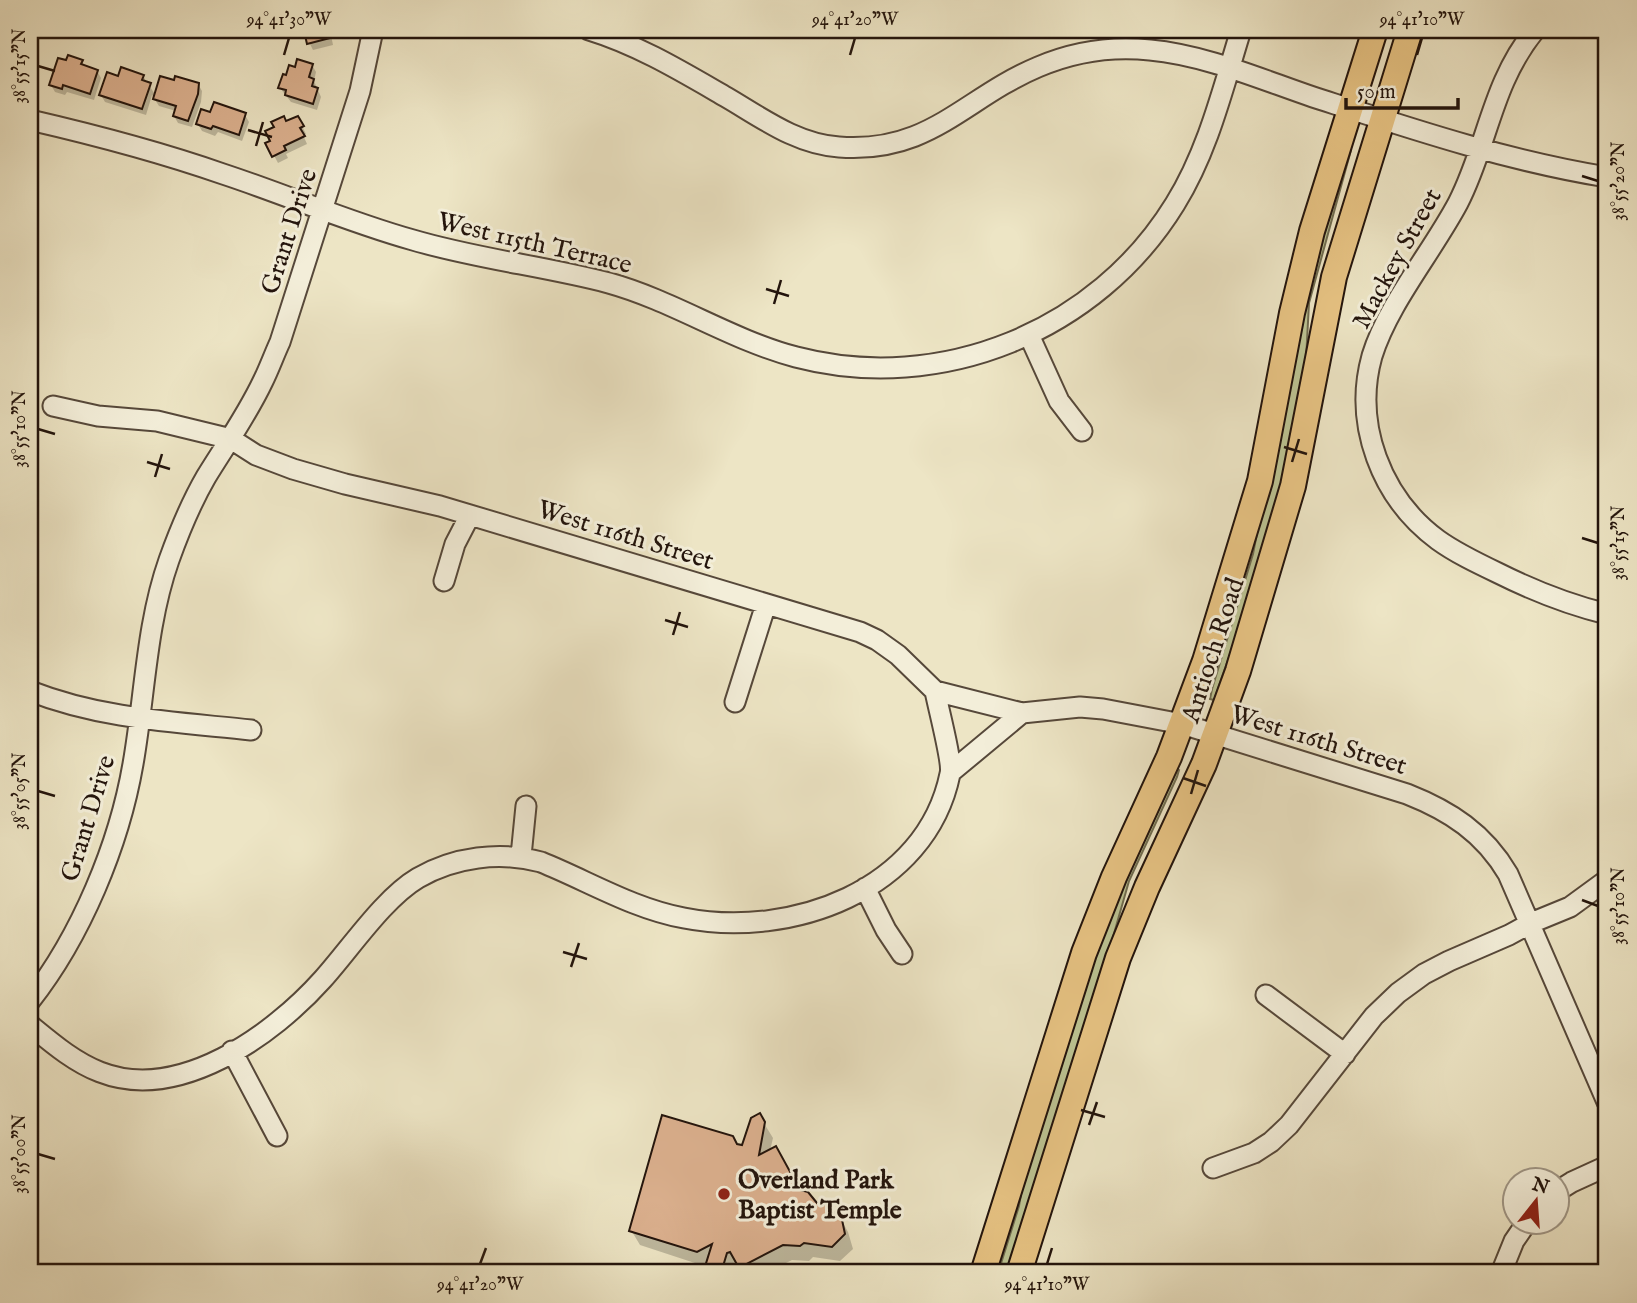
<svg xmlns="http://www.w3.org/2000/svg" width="1637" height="1303" viewBox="0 0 1637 1303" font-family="'IM FELL English',serif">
	<rect width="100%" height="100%" fill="#ede5c5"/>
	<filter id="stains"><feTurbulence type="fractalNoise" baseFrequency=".00286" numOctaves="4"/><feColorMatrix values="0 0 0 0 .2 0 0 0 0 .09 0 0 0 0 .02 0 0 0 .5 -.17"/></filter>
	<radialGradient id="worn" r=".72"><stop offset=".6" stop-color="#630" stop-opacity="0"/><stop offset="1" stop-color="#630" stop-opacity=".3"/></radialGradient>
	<!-- green -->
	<path fill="#bcc392" stroke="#706c4f" stroke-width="2" d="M1347 148 1351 150 1309 303 1306 360 1287 465 1239 628 1214 700 1210 699 1212 689 1253 554 1295 339Z
		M1174 768 1179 770 1177 777 1129 881 1109 951 1007 1273H998L1019 1206 1027 1159 1107 911Z"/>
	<!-- shadow -->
	<path fill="#0003" d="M300 30H330L333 45 313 50 307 38H304Z
		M81 61 85 67 97 71 101 78 94 100 67 92 65 95 55 92 51 85Z
		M312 65 316 72 314 81 321 97 317 110 291 102 280 88 296 69Z
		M143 76 156 96 198 84 202 91 201 102 192 127 178 123 174 116 176 111 159 106 152 95 146 115 105 102 101 95 119 78Z
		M245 115 249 122 242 141 218 132 215 136 202 131 198 124Z
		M298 118 306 134 303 135 307 144 286 154 288 158 278 163 268 144 272 141 286 124Z
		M759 1115 773 1138 770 1151 799 1191 816 1204 839 1216 848 1232 853 1249 840 1261 813 1257 809 1261 792 1260 766 1273H744L740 1265 735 1269 734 1273H705L707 1267 640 1245 631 1230 736 1146 743 1147Z"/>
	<!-- building -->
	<path fill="#dbb08e" stroke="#23140c" stroke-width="2" d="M298 30H328L330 38 307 44 304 31 299 32Z
		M68 55 83 60 81 64 98 70 90 94 63 85 62 89 49 85 58 58 66 60Z
		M297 59 313 64 309 77 314 79 312 86 318 88 313 104 285 95 286 90 278 88 283 74 286 75 289 65 295 67Z
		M121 67 144 75 142 80 151 83 142 109 99 95 107 72 118 76Z
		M160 76 174 80 175 76 199 83 198 94 188 121 173 116 176 106 153 99Z
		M214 102 246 113 239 135 213 126 211 129 196 124 201 109 210 112Z
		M284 116 286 121 298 116 304 126 300 128 305 136 284 146 286 150 272 157 265 143 270 141 265 131 274 127 271 122Z
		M760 1113 765 1122 759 1155 776 1146 800 1190 808 1192 817 1203 829 1206 831 1211 841 1215 845 1234 832 1247 804 1243 800 1246 783 1245 739 1268 730 1252 727 1253 721 1273H703L712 1244 697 1252 629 1231 662 1115 733 1136 737 1144 742 1145 751 1118Z"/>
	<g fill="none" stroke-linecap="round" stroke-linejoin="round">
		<defs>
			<path id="minor" d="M589 30C638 45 681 71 726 97 762 118 796 144 839 147 930 154 964 98 1038 67 1073 52 1112 46 1150 50 1205 55 1260 79 1313 97 1409 128 1507 161 1607 177
				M1535 30C1491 84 1488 145 1458 203 1432 252 1388 304 1372 356 1353 424 1381 498 1438 540 1456 553 1477 563 1498 573 1532 590 1570 605 1607 614
				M30 120C95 135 160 152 223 174 287 195 348 222 413 240 477 259 544 266 609 283 674 301 731 340 796 357 941 395 1097 331 1175 204 1208 151 1223 88 1241 30
				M1029 335 1059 401 1082 431
				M53 406 98 416 157 421 231 439 256 455 293 469 345 484 440 506 860 632 877 640 898 655 935 691 1022 713 1080 707 1103 709 1182 724 1407 794C1450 811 1484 833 1508 874L1607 1102
				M444 581 455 544 470 515
				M30 691C101 719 176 722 251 730
				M735 702 766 604
				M951 772 1022 713
				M521 856 526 806
				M865 888 886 930 902 954
				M1266 995 1345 1054
				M30 1001C81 936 119 845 133 764 145 696 146 625 169 560 179 532 191 503 206 477 225 446 247 415 263 381 269 369 274 355 280 342L360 91 373 30
				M30 1025C52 1043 74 1062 100 1072 179 1103 273 1035 323 979 350 949 384 898 418 878 454 857 500 851 541 862 588 881 634 909 684 918 790 939 926 891 950 774 953 763 938 707 935 691
				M232 1051 277 1136
				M1213 1168 1254 1153 1271 1142 1289 1125 1374 1016 1398 993 1424 974 1449 961 1509 935 1531 923 1570 907 1607 880
				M1556 1192 1572 1182 1607 1166
				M1501 1273 1514 1241 1527 1222"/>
			<path id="major" d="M983 1273 1084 953 1114 877 1169 757 1205 661 1260 481 1292 313 1312 231 1375 30
				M1019 1273 1118 958 1147 887 1204 764 1238 671 1293 486 1334 277 1410 30"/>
		</defs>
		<!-- minor casing -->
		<use href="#minor" stroke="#56483a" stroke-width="23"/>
		<!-- major casing -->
		<use href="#major" stroke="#23140c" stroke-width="28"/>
		<!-- minor -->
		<use href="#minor" stroke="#f3eed9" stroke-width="19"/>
		<!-- major -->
		<use href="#major" stroke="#e6c282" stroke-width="24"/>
	</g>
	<!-- ticks -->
	<path fill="none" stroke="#23140c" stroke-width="2.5" d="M284 55 289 38M850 55 855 38M1417 55 1422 38M38 66 55 71M248 130 272 137M256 146 263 122M1582 176 1598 181M766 289 789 296M774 304 781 280M38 429 55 434M1284 447 1307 454M147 462 170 469M1292 462 1299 439M155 477 162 454M1582 538 1598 543M665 620 688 627M673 635 680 612M1183 778 1206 786M38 791 55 796M1191 794 1198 770M1582 900 1598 906M563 952 587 959M571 967 579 943M1081 1110 1105 1117M1089 1125 1097 1102M38 1154 55 1159M480 1264 486 1248M1047 1264 1052 1248"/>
	<!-- markers -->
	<circle fill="#8f2418" stroke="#f3eed9" stroke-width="2.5" cx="724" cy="1194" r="7"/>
	<g text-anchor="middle" stroke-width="6" stroke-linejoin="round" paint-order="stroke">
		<!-- street labels -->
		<g font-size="26" fill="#23140c" stroke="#f3eed9">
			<text transform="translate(288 231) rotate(-72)" y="9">Grant Drive</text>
			<text transform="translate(535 242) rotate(13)" y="9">West 115th Terrace</text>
			<text transform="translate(1396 258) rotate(-61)" y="9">Mackey Street</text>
			<text transform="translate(626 534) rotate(17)" y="9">West 116th Street</text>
			<text transform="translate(1212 650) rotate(-72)" y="9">Antioch Road</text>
			<text transform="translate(1319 739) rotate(17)" y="9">West 116th Street</text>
			<text transform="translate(87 818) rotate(-73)" y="9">Grant Drive</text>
		</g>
		<!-- poi labels -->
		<g font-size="26" font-weight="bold" fill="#23140c" stroke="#f3eed9" text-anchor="start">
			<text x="738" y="1188">Overland Park<tspan x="738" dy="30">Baptist Temple</tspan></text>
		</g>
	</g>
	<!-- margin -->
	<rect width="1637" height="1303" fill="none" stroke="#ede5c5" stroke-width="77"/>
	<!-- north arrow -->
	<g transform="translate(1536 1201) rotate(17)"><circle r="33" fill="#f3eed9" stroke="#a09787" stroke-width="2"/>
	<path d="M0-5L12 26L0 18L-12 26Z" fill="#8f2418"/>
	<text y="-10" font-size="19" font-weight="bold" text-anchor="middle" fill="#23140c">N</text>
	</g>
	<!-- scale -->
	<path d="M1346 98v10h112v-10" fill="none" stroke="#23140c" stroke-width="3.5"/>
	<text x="1357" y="98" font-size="21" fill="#23140c" stroke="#f3eed9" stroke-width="5" paint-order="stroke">50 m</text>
	<rect x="38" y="38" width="1560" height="1226" fill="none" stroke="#23140c" stroke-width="2.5"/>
	<g font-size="18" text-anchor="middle" fill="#23140c">
		<text x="289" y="25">94°41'30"W</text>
		<text x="855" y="25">94°41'20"W</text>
		<text x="1422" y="25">94°41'10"W</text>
		<text transform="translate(19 66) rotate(-90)" y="6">38°55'15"N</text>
		<text transform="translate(1618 181) rotate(-90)" y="6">38°55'20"N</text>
		<text transform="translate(19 429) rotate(-90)" y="6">38°55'10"N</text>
		<text transform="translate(1618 543) rotate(-90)" y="6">38°55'15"N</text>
		<text transform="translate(19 791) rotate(-90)" y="6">38°55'05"N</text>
		<text transform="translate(1618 906) rotate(-90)" y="6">38°55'10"N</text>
		<text transform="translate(19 1154) rotate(-90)" y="6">38°55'00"N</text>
		<text x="480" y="1290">94°41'20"W</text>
		<text x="1047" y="1290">94°41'10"W</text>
	</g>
	<rect width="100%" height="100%" filter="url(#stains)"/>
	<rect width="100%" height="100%" fill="url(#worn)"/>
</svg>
